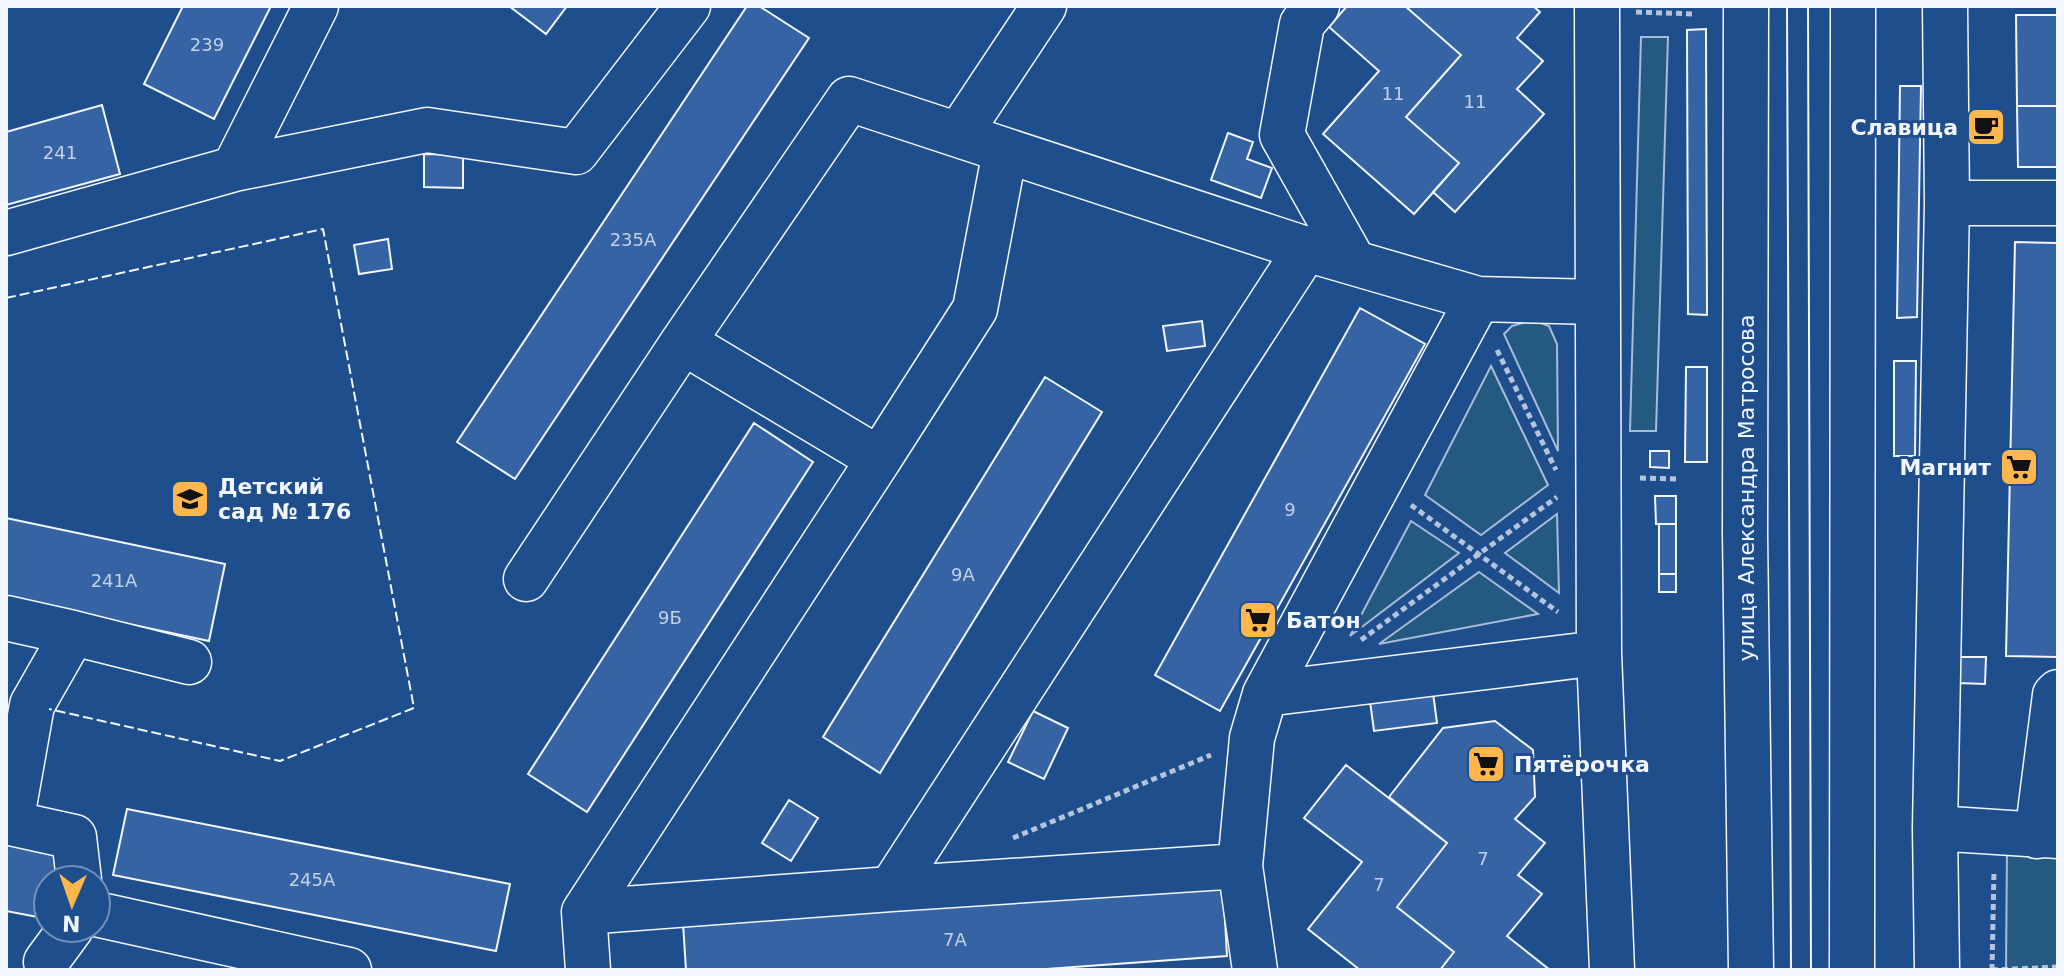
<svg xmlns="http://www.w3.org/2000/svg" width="2064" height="976" viewBox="0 0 2064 976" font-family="'DejaVu Sans',sans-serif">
	<rect width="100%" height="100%" fill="#1f4e8c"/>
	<!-- green -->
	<path fill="#245a82" stroke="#a8bbd7" stroke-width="2" d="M1641 37H1668L1656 431H1630Z
		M1533 320 1549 326 1557 344 1558 451 1504 334 1512 326Z
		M1491 366 1548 485 1481 535 1425 495Z
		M1557 514 1559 593 1505 553Z
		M1411 521 1459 553 1350 636Z
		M1479 572 1538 614 1379 644Z
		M2007 847H2058V970H2006Z"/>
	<!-- building -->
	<path fill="#3563a3" stroke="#f2f6ff" stroke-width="2" d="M183 6H271L214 119 144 84Z
		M509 6H567L546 34Z
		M747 6H759L809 38 515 479 457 442Z
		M1347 6H1405L1461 55 1406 117 1459 163 1414 214 1323 134 1379 71 1329 27Z
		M1405 6H1533L1540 12 1517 38 1543 61 1517 89 1544 114 1455 212 1433 192 1459 163 1406 117 1461 55Z
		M2016 15H2058V106H2017Z
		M1706 29 1707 315 1688 314 1687 30Z
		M1900 86H1921L1917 317 1897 318Z
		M102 105 120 174 6 205V132Z
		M2017 106H2058V167H2018Z
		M1977 114H1994V141H1977Z
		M1228 133 1253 142 1247 159 1272 168 1261 198 1211 180Z
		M424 154 463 155V188L424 187Z
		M388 239 392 269 359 274 354 245Z
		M2015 242 2058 243V657L2006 656Z
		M1360 308 1425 344 1220 711 1155 675Z
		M1202 321 1205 346 1167 351 1163 326Z
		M1894 361H1916L1915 456H1894Z
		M1686 367H1707V462H1685Z
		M1045 377 1102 412 880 773 823 737Z
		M754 423 813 462 587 812 528 774Z
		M1650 451H1669V468L1650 467Z
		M1655 496H1676V524H1656Z
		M6 518 225 564 209 641 6 598Z
		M1659 524H1676V574H1659Z
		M1659 574H1676V592H1659Z
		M1958 657H1986L1985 684 1958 683Z
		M1432 685 1437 723 1374 731 1369 694Z
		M1033 711 1068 728 1044 779 1008 762Z
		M1495 721 1533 750 1535 797 1515 819 1545 843 1518 875 1542 894 1507 936 1550 970H1440L1454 952 1397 907 1447 843 1389 797 1443 728Z
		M1346 765 1447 843 1397 907 1454 952 1440 970H1360L1308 929 1362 862 1304 818Z
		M789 800 818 818 791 861 762 843Z
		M127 809 510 884 496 951 113 875Z
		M6 843 61 853 55 880H48V919L6 911Z
		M1223 885 1227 956 1032 970H686L683 923Z"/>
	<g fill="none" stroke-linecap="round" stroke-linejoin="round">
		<defs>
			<path id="minor" d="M1317 6 1302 24 1282 135 1353 261
				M1597 6 1599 653 1612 970
				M959 134 1044 6
				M1005 151 975 309 879 459 683 342 849 99 1306 249 1478 299 1598 302
				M234 169 316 6
				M1947 203H2058
				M6 233 234 169 427 130 576 152 688 6
				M526 579 683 342
				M6 618 73 633
				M1265 694 1599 653
				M6 822 74 837 79 880
				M11 823 32 705 73 633 189 662
				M1935 828 2058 836
				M2037 836 2055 695 2058 692
				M891 889 1240 866
				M584 912 891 889 1306 249
				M96 914 349 970
				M46 962 71 928
				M588 970 584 912 879 459
				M1255 970 1240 866 1252 738 1265 694 1478 299
				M1937 970 1935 828 1947 203 1945 6"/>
			<path id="highway" d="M1746 6 1745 534 1751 970
				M1852 970 1853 6"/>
		</defs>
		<!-- minor casing -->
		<use href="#minor" stroke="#f2f6ff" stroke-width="47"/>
		<!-- highway casing -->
		<use href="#highway" stroke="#f2f6ff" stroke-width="47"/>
		<!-- path -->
		<path stroke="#b3c4dc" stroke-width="5" stroke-dasharray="6 4" stroke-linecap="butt" d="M1636 12 1695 14
			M1497 350 1556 470
			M1640 478 1679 479
			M1411 505 1558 612
			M1361 640 1557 497
			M1013 838 1211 755
			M1992 970 1994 871
			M1992 970 2058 967"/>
		<!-- minor -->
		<use href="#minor" stroke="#1f4e8c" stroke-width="44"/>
		<!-- highway -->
		<use href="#highway" stroke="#1f4e8c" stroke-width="44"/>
		<!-- tram -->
		<path stroke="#f2f6ff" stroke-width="2" d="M1787 6 1791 970
			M1808 6 1811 970"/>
		<!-- fence -->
		<path stroke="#f2f6ff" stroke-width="2" stroke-dasharray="10 4" stroke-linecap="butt" d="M6 298 323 229 414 708 280 761 49 709"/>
	</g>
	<!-- icons -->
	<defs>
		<symbol id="cafe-square" viewBox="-11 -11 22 22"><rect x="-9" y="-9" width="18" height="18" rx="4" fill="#ffb74d" stroke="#1f4e8c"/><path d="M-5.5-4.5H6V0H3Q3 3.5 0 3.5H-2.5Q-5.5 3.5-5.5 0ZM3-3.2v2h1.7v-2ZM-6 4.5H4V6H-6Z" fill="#111"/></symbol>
		<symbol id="supermarket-square" viewBox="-11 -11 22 22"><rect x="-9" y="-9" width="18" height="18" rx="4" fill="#ffb74d" stroke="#1f4e8c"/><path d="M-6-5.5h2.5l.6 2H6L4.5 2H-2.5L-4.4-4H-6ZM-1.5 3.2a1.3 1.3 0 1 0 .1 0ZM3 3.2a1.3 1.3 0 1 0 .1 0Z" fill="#111"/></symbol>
		<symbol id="school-square" viewBox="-11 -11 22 22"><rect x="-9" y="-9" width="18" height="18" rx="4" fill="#ffb74d" stroke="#1f4e8c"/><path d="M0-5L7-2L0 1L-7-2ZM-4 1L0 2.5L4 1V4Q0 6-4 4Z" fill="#111"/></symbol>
	</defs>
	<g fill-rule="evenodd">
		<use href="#cafe-square" x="1964" y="105" width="44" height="44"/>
		<use href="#supermarket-square" x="1997" y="445" width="44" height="44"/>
		<use href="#school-square" x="168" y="477" width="44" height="44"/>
		<use href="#supermarket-square" x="1236" y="598" width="44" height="44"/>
		<use href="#supermarket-square" x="1464" y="742" width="44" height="44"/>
	</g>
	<g text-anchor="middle" stroke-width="6" stroke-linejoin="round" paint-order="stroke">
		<!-- number labels -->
		<g font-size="18" fill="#c3d1e8">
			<text x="207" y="51">239</text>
			<text x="1393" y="100">11</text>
			<text x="1475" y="108">11</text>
			<text x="60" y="159">241</text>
			<text x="633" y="246">235А</text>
			<text x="1290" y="516">9</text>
			<text x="963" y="581">9А</text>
			<text x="114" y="587">241А</text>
			<text x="670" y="624">9Б</text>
			<text x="1483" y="865">7</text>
			<text x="312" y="886">245А</text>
			<text x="1379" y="891">7</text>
			<text x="955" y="946">7А</text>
		</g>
		<!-- poi labels -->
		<g font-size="22" font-weight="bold" fill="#f2f6ff" stroke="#1f4e8c" text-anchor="start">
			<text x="1958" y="135" text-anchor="end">Славица</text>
			<text x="1991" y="475" text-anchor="end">Магнит</text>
			<text x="218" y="494">Детский<tspan x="218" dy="25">сад № 176</tspan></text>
			<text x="1286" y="628">Батон</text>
			<text x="1514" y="772">Пятёрочка</text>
		</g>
		<!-- street labels -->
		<g font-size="22" fill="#f2f6ff" stroke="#1f4e8c">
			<text transform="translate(1746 488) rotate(-90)" y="8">улица Александра Матросова</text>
		</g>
	</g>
	<!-- border -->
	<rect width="2064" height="976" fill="none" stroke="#f2f6ff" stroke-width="16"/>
	<!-- north arrow -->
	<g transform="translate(72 904) rotate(182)"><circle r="38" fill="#1f4e8c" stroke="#7391ba" stroke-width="2"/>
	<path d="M0-6L14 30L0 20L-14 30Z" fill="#ffb74d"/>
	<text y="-12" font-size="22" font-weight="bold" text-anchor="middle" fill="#f2f6ff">N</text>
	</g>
</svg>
